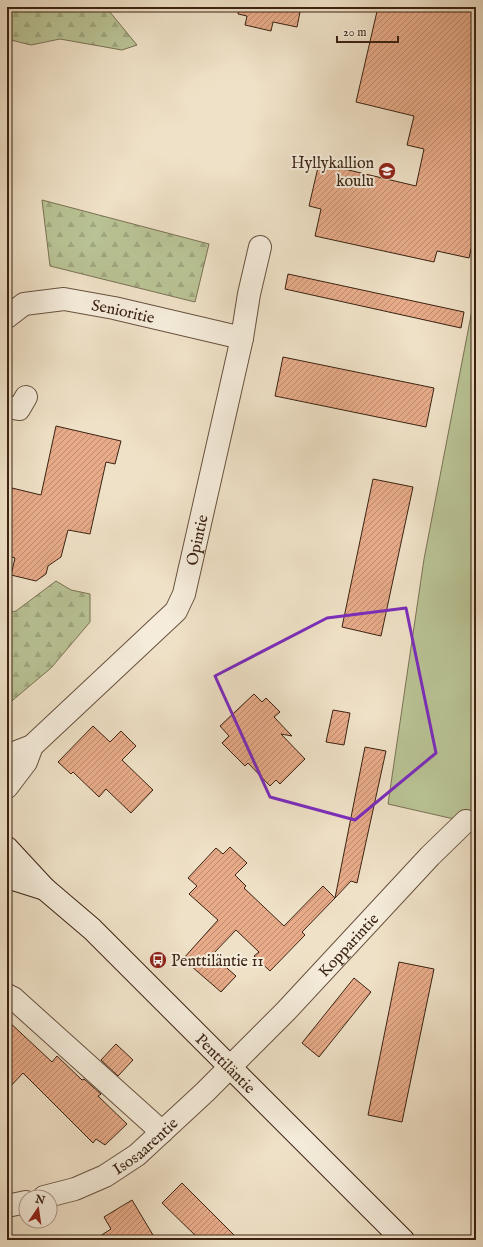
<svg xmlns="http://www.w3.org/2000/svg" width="483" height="1247" viewBox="0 0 483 1247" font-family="'IM FELL English',serif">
	<defs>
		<pattern id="forest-firs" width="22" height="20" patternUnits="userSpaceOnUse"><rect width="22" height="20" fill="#b9c395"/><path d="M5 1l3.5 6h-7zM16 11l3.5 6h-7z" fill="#a0a77f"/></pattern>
		<pattern id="building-hatch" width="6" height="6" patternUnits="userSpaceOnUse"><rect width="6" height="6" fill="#e7ab89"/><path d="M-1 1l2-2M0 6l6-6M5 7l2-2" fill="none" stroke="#bc8b6f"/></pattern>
	</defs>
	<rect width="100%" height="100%" fill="#efe1c7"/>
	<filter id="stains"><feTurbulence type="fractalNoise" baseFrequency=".005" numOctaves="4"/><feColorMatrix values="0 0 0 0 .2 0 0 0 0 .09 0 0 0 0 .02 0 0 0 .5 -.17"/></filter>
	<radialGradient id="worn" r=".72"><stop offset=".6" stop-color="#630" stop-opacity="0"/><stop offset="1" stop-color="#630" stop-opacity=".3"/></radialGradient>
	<!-- forest -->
	<path fill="url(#forest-firs)" stroke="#7a7254" d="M7 7H109V11L137 45 122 50 60 39 31 45 7 39Z
		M42 200 209 244 195 302 50 266Z
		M56 581 71 590 90 594V622L51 668 7 705V613L16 611Z"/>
	<!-- green -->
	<path fill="#b9c395" stroke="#7a7254" d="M476 299V824L388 804 424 559 473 305Z"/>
	<!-- building -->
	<path fill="url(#building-hatch)" stroke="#3b2212" d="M239 7H301L297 27 273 22 271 31 245 25 247 16 238 14Z
		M378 7H476V227L469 258 437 251 434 262 315 236 321 209 309 206 319 163 416 186 424 149 407 145 414 116 356 102Z
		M288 274 464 312 461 328 285 289Z
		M283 357 434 388 426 427 275 396Z
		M56 426 121 441 115 464 106 462 90 534 68 530 61 557 48 566 46 574 36 581 11 575 15 558 7 556V509L12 488 41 495Z
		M373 479 413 487 381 636 342 627Z
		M254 694 262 702 266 698 280 712 274 717 292 736 281 734 305 759 280 784 276 780 270 786 248 763 245 766 222 743 229 736 220 726Z
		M333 710 350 713 344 745 326 742Z
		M93 726 110 742 121 731 136 746 122 760 153 790 131 813 106 789 99 797 73 772 71 774 58 762Z
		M365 747 386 751 357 883 351 881 335 898Z
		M230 847 247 863 235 875 246 886 244 888 284 926 323 886 335 898 302 932 305 935 270 971 254 956 259 952 236 930 212 955 236 976 221 992 183 959 218 920 189 894 197 886 188 878 216 848 223 854Z
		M399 962 434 969 402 1122 368 1115Z
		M354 978 371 992 319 1057 302 1043Z
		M7 1020 52 1062 57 1056 82 1080 84 1079 101 1094 98 1096 127 1124 105 1145 96 1139 93 1143 23 1073 7 1090Z
		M116 1044 133 1060 118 1076 101 1060Z
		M182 1183 239 1240H200L162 1203Z
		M132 1200 156 1240H94L111 1229 104 1217Z"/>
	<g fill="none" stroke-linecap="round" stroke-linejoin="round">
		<defs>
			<g id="street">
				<path id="s1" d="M7 317 24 304 64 299 114 308 242 338"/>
				<path d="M7 407 19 409 26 397"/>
				<path id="s2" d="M7 757 14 753 32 746 176 611 184 594 242 338 249 294 260 247"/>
				<path d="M7 787 26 762 32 746"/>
				<path d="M7 995 13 998 162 1132"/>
				<path id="s3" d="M44 1197 75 1189 105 1176 137 1155 205 1092 286 1011 430 856 466 821"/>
				<path d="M7 1206 26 1202"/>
			</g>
			<g id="secondary">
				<path id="s4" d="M7 848 45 889 92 929 403 1240"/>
				<path d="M7 877 45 889"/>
			</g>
		</defs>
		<!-- street casing -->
		<use href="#street" stroke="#68523f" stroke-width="24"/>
		<!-- secondary casing -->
		<use href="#secondary" stroke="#3b2212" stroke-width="24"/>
		<!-- street -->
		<use href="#street" stroke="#f5ecdb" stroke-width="22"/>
		<!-- secondary -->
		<use href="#secondary" stroke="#f5ecdb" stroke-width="22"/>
	</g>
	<!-- marked area -->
	<path fill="none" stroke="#7b2cbf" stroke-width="3" stroke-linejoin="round" d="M406 608 436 753 355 820 270 797 215 676 327 618Z"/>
	<!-- icons -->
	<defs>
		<symbol id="school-disc" viewBox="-11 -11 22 22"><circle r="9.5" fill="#8f2418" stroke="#f5ecdb"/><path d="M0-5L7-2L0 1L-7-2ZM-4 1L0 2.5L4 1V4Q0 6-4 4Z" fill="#fff"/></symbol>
		<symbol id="bus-disc" viewBox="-11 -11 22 22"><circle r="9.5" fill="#8f2418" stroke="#f5ecdb"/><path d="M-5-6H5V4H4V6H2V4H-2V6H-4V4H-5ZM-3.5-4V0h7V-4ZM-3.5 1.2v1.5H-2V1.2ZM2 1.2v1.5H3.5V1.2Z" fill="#fff"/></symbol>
	</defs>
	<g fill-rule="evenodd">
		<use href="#school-disc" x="377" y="161" width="20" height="20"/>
		<use href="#bus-disc" x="148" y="950" width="20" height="20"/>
	</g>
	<g text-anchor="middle" stroke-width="4" stroke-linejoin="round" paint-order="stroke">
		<!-- poi labels -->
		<g font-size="16" fill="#3b2212" stroke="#f5ecdb" text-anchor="end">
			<text x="374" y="168">Hyllykallion<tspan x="374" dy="18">koulu</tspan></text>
			<text x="171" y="966" text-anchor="start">Penttiläntie 11</text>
		</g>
		<!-- street labels -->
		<g font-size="16" fill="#3b2212" stroke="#f5ecdb">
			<text dy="6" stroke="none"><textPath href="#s1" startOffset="122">Senioritie</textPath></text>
			<text dy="6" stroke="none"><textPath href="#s2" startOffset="299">Opintie</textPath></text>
			<text dy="6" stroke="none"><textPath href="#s3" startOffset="401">Kopparintie</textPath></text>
			<text dy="6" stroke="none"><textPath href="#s4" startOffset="307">Penttiläntie</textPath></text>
			<text dy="6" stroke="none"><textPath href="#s3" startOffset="115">Isosaarentie</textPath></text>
		</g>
	</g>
	<!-- margin -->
	<rect width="483" height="1247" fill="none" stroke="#efe1c7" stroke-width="24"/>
	<rect x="8" y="8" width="467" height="1231" fill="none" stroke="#3b2212" stroke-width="2"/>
	<rect x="12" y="12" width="459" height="1223" fill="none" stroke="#3b2212"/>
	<!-- north arrow -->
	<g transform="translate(38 1209) rotate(13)"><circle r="19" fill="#f5ecdb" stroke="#ab9b8b"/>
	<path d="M0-3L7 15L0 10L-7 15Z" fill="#8f2418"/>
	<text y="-6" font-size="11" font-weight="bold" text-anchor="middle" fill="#3b2212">N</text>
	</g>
	<!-- scale -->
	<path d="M337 36v6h61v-6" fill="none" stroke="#3b2212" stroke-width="2"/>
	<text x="343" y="36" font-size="12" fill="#3b2212" stroke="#f5ecdb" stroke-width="3" paint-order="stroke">20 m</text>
	<rect width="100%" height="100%" filter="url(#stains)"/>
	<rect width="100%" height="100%" fill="url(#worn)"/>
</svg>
